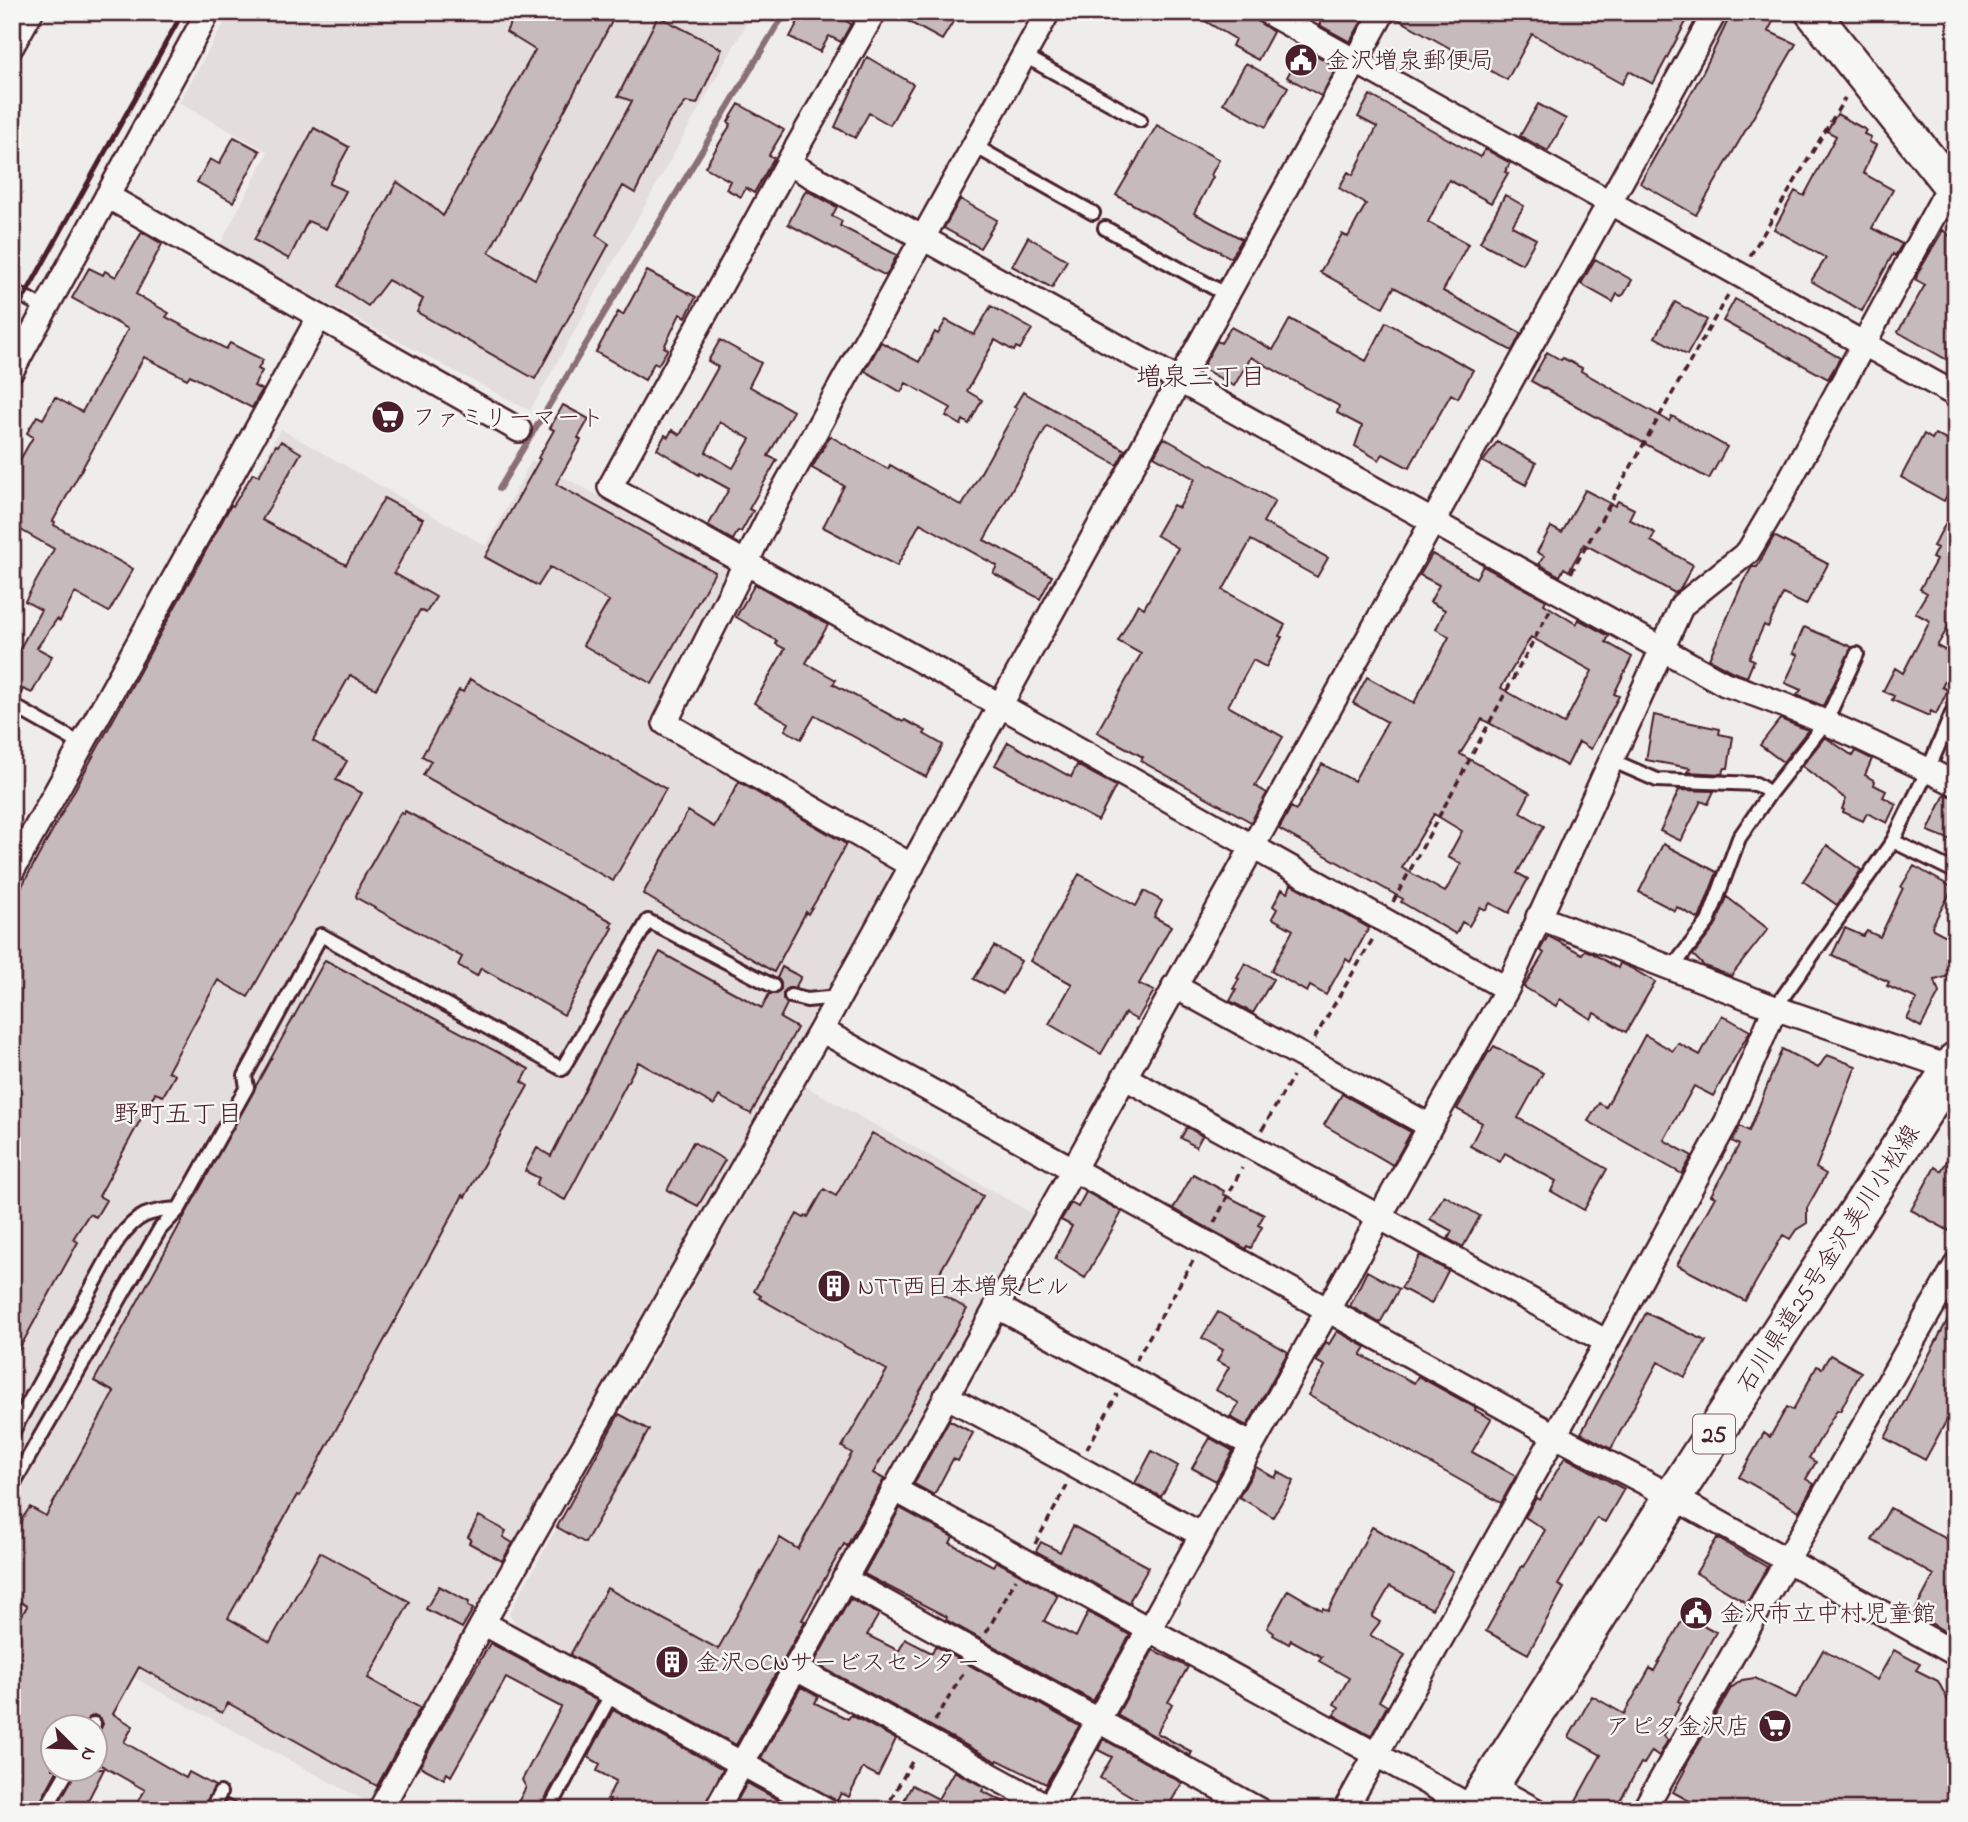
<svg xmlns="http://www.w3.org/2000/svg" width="1968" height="1822" viewBox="0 0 1968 1822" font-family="'Indie Flower','Klee One',sans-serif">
	<rect width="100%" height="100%" fill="#efedea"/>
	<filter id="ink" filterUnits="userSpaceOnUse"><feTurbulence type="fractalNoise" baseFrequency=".0143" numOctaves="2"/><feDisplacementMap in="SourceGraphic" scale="14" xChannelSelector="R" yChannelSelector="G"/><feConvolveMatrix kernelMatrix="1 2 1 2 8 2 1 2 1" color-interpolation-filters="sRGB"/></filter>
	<g filter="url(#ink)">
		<!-- built -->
		<path fill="#e3dedc" d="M230 12H744L751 16 530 411 219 246 268 152 179 103Z
			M281 429 486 546 532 460 738 570 653 728 895 868 373 1805 12 1613V920Z
			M805 1086 1037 1216 740 1748 515 1624 509 1613Z"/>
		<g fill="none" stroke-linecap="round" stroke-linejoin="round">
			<!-- stream -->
			<path stroke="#8a6f74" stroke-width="6" d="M499 489 776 27 788 12"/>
		</g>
		<!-- building -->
		<path fill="#c6babb" stroke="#4a1f2b" stroke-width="2" fill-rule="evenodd" d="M516 12H617L489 252 535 279 632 101 618 96 658 16 722 49 697 104 686 102 669 123 635 193 623 186 596 235 609 244 535 379 417 312 423 299 388 280 368 306 338 286 397 182 428 203 443 216 535 50 506 32Z
			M803 12H830L851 24 841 42 829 36 820 52 790 37Z
			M891 12H940L954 20 942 40Z
			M1190 12H1245L1273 32 1258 60 1232 46 1235 39Z
			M1326 12H1356L1364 17 1350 42 1319 25Z
			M1397 12H1678L1688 18 1653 84 1629 71 1622 84 1532 34 1507 80 1396 18Z
			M1732 12H1753L1773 22 1768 31 1796 44 1696 215 1640 183 1703 72Z
			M1303 48 1337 67 1321 96 1287 77Z
			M867 57 913 84 890 125 869 113 855 138 835 127Z
			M1246 63 1288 87 1266 127 1223 103Z
			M1370 95 1480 157 1485 149 1510 163 1505 172 1508 173 1491 203 1449 180 1428 222 1468 244 1443 291 1521 333 1512 351 1394 287 1383 307 1320 272 1342 234 1348 237 1366 204 1339 188 1348 172 1353 175 1377 127 1358 117Z
			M739 104 784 130 769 155 774 158 754 193 746 188 741 197 726 189 730 181 705 167 731 124 728 122Z
			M1538 104 1566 119 1548 151 1520 136Z
			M1837 114 1866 130 1864 134 1871 137 1869 142 1876 145 1863 173 1893 190 1872 228 1902 244 1895 256 1893 254 1862 311 1811 281 1826 258 1774 229 1795 191 1804 196 1836 136 1827 131Z
			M1157 125 1219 160 1211 175 1213 177 1194 213 1242 239 1231 258 1116 195Z
			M314 128 349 147 329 184 346 191 326 229 308 221 289 259 254 240Z
			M234 137 260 151 233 202 197 182 210 159 219 164Z
			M806 190 837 207 832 216 842 221 840 226 897 255 886 276 788 224Z
			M1505 195 1524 206 1512 226 1536 239 1522 264 1480 242Z
			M960 199 997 220 980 248 944 228Z
			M1943 230 1956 242V365L1898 332 1925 285 1916 280 1917 275Z
			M142 232 162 244 136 294 169 313 166 317 226 349 230 343 263 360 258 369 262 371 254 386 262 390 252 408 190 375 187 379 144 357 53 521 55 522 54 525 133 569 109 612 75 593 60 621 57 619 37 648 52 656 32 693 23 689 18 698 12 696V663L41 610 25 601 54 549 12 525V474L33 437 27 433 37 416 43 419 55 397 82 412 128 329 72 298 89 268 103 275 105 271 116 277Z
			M1028 237 1067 260 1052 288 1012 266Z
			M1595 259 1632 280 1624 294 1621 296 1617 294 1613 302 1581 284Z
			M647 271 696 297 686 317 680 314 664 347 668 349 658 365 654 363 645 380 596 352 618 312 623 315Z
			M1735 299 1840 358 1828 379 1723 321Z
			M1675 302 1707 320 1687 355 1655 337Z
			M991 306 1032 329 1020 349 1016 347 1014 351 995 340 967 391 982 400 969 424 963 420 961 425 946 416 951 408 906 383 901 392 865 371 881 342 919 362 935 332 938 334 946 320 974 335Z
			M1290 319 1366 361 1386 322 1473 370 1458 398 1451 394 1409 468 1383 454 1379 460 1355 446 1362 426 1337 413 1339 406 1251 357 1234 386 1202 368 1217 341 1221 343 1231 327 1273 350Z
			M720 340 761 363 749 386 793 411 768 456 777 460 749 509 753 511 741 532 738 531 733 540 708 526 729 489 700 473 699 475 657 449 665 435 668 437 672 430 680 435 718 367 708 361ZM720 422 750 439 733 468 706 452Z
			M1547 352 1561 360 1563 358 1582 368 1581 371 1669 421 1672 416 1727 447 1709 479 1531 381Z
			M1023 392 1125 450 1117 465 1047 426 984 540 1052 576 1040 599 993 573 997 566 920 523 897 566 823 527 844 486 812 468 830 436 888 469 890 465 962 506 1017 408 1014 407Z
			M563 405 589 419 578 438 581 440 556 484 715 572 652 684 583 645 609 601 550 567 538 586 485 557 540 459 538 458 554 430 550 428Z
			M1924 434 1932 439 1935 434 1956 445V479L1944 501 1901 477Z
			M1164 438 1275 501 1263 522 1328 558 1317 577 1251 540 1223 590 1285 625 1279 636 1282 637 1266 667 1253 660 1228 706 1283 737 1255 786 1267 793 1251 822 1141 761 1143 757 1097 732 1141 654 1118 641 1138 604 1144 608 1178 548 1156 535 1173 505 1179 508 1195 479 1154 456Z
			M281 441 301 453 262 520 346 565 384 498 423 519 394 573 436 597 426 613 420 610 376 689 350 675 313 741 347 761 336 780 362 793 248 997 218 980 168 1071 175 1075 163 1096 155 1093 99 1196 106 1200 96 1217 89 1214 73 1239 78 1242 12 1362V904L231 505 233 506 253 473 259 476 276 445 278 446Z
			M1497 442 1536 463 1526 485 1483 462Z
			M1585 490 1615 506 1618 501 1634 509 1629 519 1655 533 1651 541 1693 565 1680 589 1675 593 1584 544 1569 571 1564 568 1560 576 1539 564 1544 556 1537 552 1551 527 1562 533Z
			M1956 505V614L1937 646 1956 656V658L1942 687 1948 690 1936 714 1931 711 1929 716 1892 700 1894 696 1883 691 1895 668 1903 673 1930 621 1915 613 1927 593 1920 589 1936 560 1932 558 1937 548 1933 546Z
			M1774 536 1828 564 1806 605 1783 594 1768 627 1764 625 1749 658 1754 660 1747 677 1731 671 1709 659 1742 584 1752 567H1757Z
			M1432 554 1476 578 1483 566 1546 600 1544 604 1576 624 1578 619 1609 636 1606 642 1632 657 1614 694 1619 696 1591 749 1579 742 1567 766 1482 719 1460 754 1530 793 1520 812 1544 826 1517 873 1528 879 1509 913 1490 903 1486 910 1480 907 1469 926 1462 922 1456 934 1401 902 1403 899 1279 829 1291 807 1296 810 1322 764 1354 781 1387 722 1353 703 1367 677 1414 703 1449 637 1436 629 1445 610 1430 602 1439 585 1420 575ZM1531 637 1592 671 1564 724 1501 688ZM1434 814 1462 831 1448 857 1461 864 1445 892 1402 868Z
			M755 584 828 625 806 663 836 680 833 684 903 722 905 720 926 731 924 734 943 745 926 777 815 715 801 739 785 730 789 723 754 703 785 649 776 644 777 641 736 617Z
			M1804 627 1852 647 1823 706 1797 695 1801 690 1785 683 1798 655 1793 653Z
			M470 679 666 789 613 881 423 775 431 761 422 756 459 690 463 692Z
			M1654 715 1720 729 1719 734 1733 737 1728 768H1725L1722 774 1687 772 1690 768 1646 760Z
			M1780 719 1808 730 1783 762 1760 745Z
			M1825 737 1853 756 1856 751 1872 759 1865 775 1875 781 1874 785 1886 791 1883 797 1896 804 1887 823 1867 813 1863 821 1843 812 1844 810 1842 809 1846 799 1802 766Z
			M1008 742 1071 777 1077 765 1116 786 1098 821 995 765Z
			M739 782 846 844 823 889 808 914 806 912 774 972 643 894 688 811 714 827Z
			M1679 790 1714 791 1708 804 1701 801 1681 841 1660 831Z
			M1945 794 1956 798V842L1928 831Z
			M405 811 613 922 610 927 613 928 564 1015 481 968 477 976 458 965 462 957 357 898 356 896 360 884 399 815 401 812 404 814Z
			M1663 844 1717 872 1699 919 1677 907 1675 911 1639 892Z
			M1827 845 1861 870 1837 905 1803 881Z
			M1914 866 1953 888 1932 926 1933 929 1956 941V962L1949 976 1935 980 1939 993 1921 1027 1907 1019 1917 999 1887 986 1889 982 1832 955 1845 928 1863 936 1867 931 1880 937 1903 888 1901 887Z
			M1079 874 1136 906 1144 891 1162 901 1154 917 1171 926 1139 984 1154 991 1137 1020 1125 1013 1101 1054 1049 1024 1072 984 1030 961Z
			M1291 884 1369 928 1350 962 1346 959 1326 995 1310 986 1307 992 1271 971 1293 930 1272 918 1277 909 1273 906 1282 889 1288 893Z
			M1727 897 1768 929 1731 976 1704 966 1693 955 1715 927Z
			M1548 936 1582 954 1585 950 1590 952 1618 968 1620 963 1631 968 1655 982 1626 1032 1594 1013 1591 1019 1560 999 1556 1006 1524 987 1544 953 1540 950Z
			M994 946 1021 961 1003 994 974 979Z
			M660 952 762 1008 769 994H777L781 989V982L777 978 782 967 801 977 795 988H788L783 993V999L787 1004 780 1018 797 1028 751 1114 719 1096 714 1105 638 1062 565 1200 536 1185 539 1178 525 1171 537 1148 551 1156 612 1036Z
			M325 960 529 1069 522 1082 528 1086 465 1197 463 1195 300 1496 297 1495 228 1618 270 1642 320 1552 410 1602 368 1678 420 1708 377 1786 228 1703 222 1713 139 1667 113 1714 133 1726 124 1742 186 1778 189 1772 215 1786 202 1810H133L145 1790 94 1761V1736L99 1732 103 1724 101 1719 94 1715 87 1720 83 1727H52V1769H58L36 1810H12V1634L27 1606 12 1597V1534L30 1507 46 1516 114 1392 94 1381Z
			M1245 963 1273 979 1253 1013 1230 1001 1236 990 1233 989 1239 979 1237 978Z
			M1722 1015 1750 1031 1713 1096 1694 1086 1664 1140 1692 1156 1682 1174 1588 1121 1599 1103 1606 1107 1645 1035 1673 1051 1678 1043 1700 1055Z
			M1494 1046 1543 1073 1518 1118 1607 1169 1584 1210 1551 1191 1556 1181 1505 1153 1500 1162 1470 1146 1482 1123 1457 1109 1489 1051 1490 1052Z
			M1782 1049 1818 1068 1827 1055 1856 1066 1816 1168 1826 1174 1807 1208V1223L1796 1230 1790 1239 1783 1235 1745 1301 1677 1265 1715 1197 1711 1195 1739 1145 1732 1141 1740 1126 1749 1131Z
			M1342 1094 1411 1132 1393 1165 1324 1125Z
			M1187 1127 1202 1136 1196 1147 1181 1138Z
			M872 1133 983 1196 931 1288 967 1309 873 1473 884 1479 847 1546 844 1544 802 1620 805 1621 736 1745 570 1655 607 1588 718 1649 780 1538 798 1549 852 1453 842 1447 887 1370 759 1298 761 1296 754 1291 797 1214 804 1218 806 1216 808 1217 824 1189 836 1196Z
			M693 1142 725 1160 698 1206 667 1190Z
			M1956 1146V1218L1949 1231 1911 1210 1935 1167 1941 1171Z
			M1193 1174 1224 1191 1223 1194 1264 1215 1258 1225 1262 1227 1251 1248 1247 1246 1246 1249 1173 1209Z
			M1086 1192 1122 1212 1085 1278 1055 1259 1072 1226 1061 1220 1071 1203 1078 1207Z
			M1444 1195 1480 1216 1463 1247 1448 1239 1452 1231 1430 1219Z
			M1420 1255 1448 1271 1431 1304 1401 1288Z
			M1367 1271 1399 1289 1380 1323 1350 1306Z
			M1956 1304V1419L1949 1416 1925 1460 1885 1438Z
			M1218 1312 1288 1352 1247 1426 1230 1417 1239 1403 1216 1390 1229 1367 1217 1361 1223 1350 1202 1338Z
			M1646 1313 1706 1341 1685 1377 1658 1362 1611 1449 1581 1433Z
			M1337 1331 1366 1347 1361 1355 1414 1383 1418 1376 1476 1408 1475 1410 1491 1419 1472 1452 1516 1476 1501 1503 1308 1395 1325 1366 1316 1361 1326 1342 1329 1344Z
			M1830 1355 1861 1372 1840 1411 1837 1410 1809 1458 1816 1462 1806 1479 1814 1484 1799 1511 1739 1477 1764 1433 1770 1437 1787 1407 1793 1410 1817 1366 1822 1368Z
			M619 1414 649 1430 585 1543 557 1527Z
			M949 1420 973 1433 958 1461 953 1459 934 1495 914 1484Z
			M1210 1438 1233 1451 1216 1481 1192 1468Z
			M1152 1451 1178 1466 1161 1497 1135 1483Z
			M1565 1457 1624 1489 1605 1522 1597 1518 1558 1585 1564 1588 1528 1654 1486 1631 1522 1566 1524 1567 1545 1530 1525 1517 1536 1498 1540 1500Z
			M1256 1467 1275 1478 1278 1472 1294 1481 1273 1517 1239 1497Z
			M900 1508 953 1537 950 1543 993 1566 996 1561 1058 1595 1044 1621 1076 1637 1088 1612 1130 1635 1093 1701 946 1620 947 1617 864 1574Z
			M1890 1508 1956 1544V1582L1947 1597 1956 1602V1638L1914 1613 1934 1575 1872 1540Z
			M479 1516 506 1531 503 1537 513 1543 502 1561 469 1543 471 1539 468 1537Z
			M1073 1526 1149 1567 1130 1600 1131 1604 1036 1551 1041 1542 1060 1552Z
			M1372 1527 1453 1571 1432 1609 1390 1586 1372 1617 1380 1622 1370 1635 1405 1655 1379 1701 1387 1706 1371 1736 1334 1715 1339 1707 1334 1704 1349 1678 1319 1661 1322 1657 1291 1640 1289 1644 1273 1635 1274 1633 1267 1628 1288 1590 1322 1610 1323 1608 1328 1611Z
			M1717 1538 1767 1567 1747 1603 1696 1573Z
			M439 1586 469 1602 468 1606 473 1609 462 1628 426 1609Z
			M850 1599 879 1614 867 1635 899 1651 905 1639 932 1653 935 1646 1079 1726 1046 1784 998 1760 997 1762 814 1663Z
			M1685 1615 1716 1632 1678 1701 1681 1703 1663 1736 1668 1740 1659 1756 1652 1751 1644 1764 1641 1763 1615 1810H1590L1575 1802 1601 1755 1569 1737 1592 1696 1624 1714 1650 1668 1654 1671Z
			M490 1643 598 1701 539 1810H514L526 1787 522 1780 561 1707 506 1678 451 1776 447 1773 444 1779 420 1766Z
			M1153 1650 1188 1667 1168 1702 1172 1704 1157 1733 1192 1752 1190 1756 1117 1715Z
			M1823 1650 1877 1680 1894 1650 1920 1664 1916 1670 1938 1681 1956 1716V1810H1689L1693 1803 1673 1792 1685 1770 1684 1769 1731 1688 1742 1680 1755 1678 1796 1698Z
			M801 1687 818 1697 815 1703 848 1719 851 1715 896 1739 878 1776 863 1768 849 1797 841 1793 837 1801 761 1758Z
			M613 1710 723 1769 702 1810H605L610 1800 607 1799 616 1781 597 1771 600 1764 588 1757Z
			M1103 1739 1182 1783 1166 1810H1155L1100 1778 1112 1757 1098 1750Z
			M77 1769H104L83 1810H55Z
			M954 1771 984 1787 982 1791 1020 1810H899L912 1785 938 1799Z
			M747 1783 797 1810H732Z
			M227 1799 247 1810H221Z"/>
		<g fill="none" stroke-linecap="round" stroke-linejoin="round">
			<defs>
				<path id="lane" d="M1023 55 1140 120
					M973 145 1093 213
					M1105 228 1227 295
					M12 290 46 309
					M12 705 81 744
					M1611 760 1657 780 1756 784 1770 793
					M1893 841 1956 872
					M1672 968 1708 922 1739 838 1770 793 1825 723 1857 654
					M791 996 807 1000 839 997
					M1775 1008 1893 841 1928 770 1956 704
					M12 1433 118 1240C137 1214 148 1211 179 1209
					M12 1486 160 1229 179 1209 247 1087 245 1076 321 935 562 1069 648 921 773 986
					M92 1728 94 1724
					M45 1810 68 1770
					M211 1810 220 1793
					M549 1810 612 1693"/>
				<path id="street" d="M874 12 788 163 610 487 1507 989
					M1267 12 1956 395
					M12 46 31 12
					M788 163 1725 684C1805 710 1881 747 1956 784
					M107 196 519 430
					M12 370 208 12
					M912 866 665 723 777 501 1048 12
					M12 871 319 317
					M1538 917 1775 1008 1951 1068
					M1174 986 1430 1126
					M821 1030 1554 1435 1673 1497 1956 1654
					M1124 1077 1607 1342
					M996 1306 1252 1445
					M946 1396 1202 1535
					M894 1489 1475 1809
					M844 1579 1259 1810
					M483 1623 827 1810
					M795 1668 1049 1807
					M1491 1786 1535 1810
					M380 1810 483 1623 821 1030 1383 12
					M716 1810C1049 1211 1386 613 1715 12
					M1048 1810 1507 989 1682 605 1748 552 1781 496 1956 174
					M1345 1810 1607 1342 1727 1121 1775 1008
					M1644 1810 1956 1265"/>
				<path id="secondary" d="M1812 12 1956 193"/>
				<path id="primary" d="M1474 1810 1673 1497 1956 1061"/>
			</defs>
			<!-- lane casing -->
			<use href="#lane" stroke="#4a1f2b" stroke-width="18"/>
			<!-- street casing -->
			<use href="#street" stroke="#4a1f2b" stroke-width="28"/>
			<!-- secondary casing -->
			<use href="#secondary" stroke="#4a1f2b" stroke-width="38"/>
			<!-- primary casing -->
			<use href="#primary" stroke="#4a1f2b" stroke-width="42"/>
			<!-- path -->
			<path stroke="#4a1f2b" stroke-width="3.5" stroke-dasharray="7 5" stroke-linecap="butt" d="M1750 256 1845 98
				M1571 573 1729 293
				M1393 902 1550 610
				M1314 1039 1374 937
				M1262 1130 1293 1076
				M1214 1223 1242 1168
				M1136 1360 1193 1261
				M1087 1449 1117 1394
				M1035 1544 1067 1486
				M986 1633 1016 1579
				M935 1721 965 1670
				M885 1810 914 1758"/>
			<!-- lane -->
			<use href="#lane" stroke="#f6f6f2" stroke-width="12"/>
			<!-- street -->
			<use href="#street" stroke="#f6f6f2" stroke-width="23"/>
			<!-- secondary -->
			<use href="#secondary" stroke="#f6f6f2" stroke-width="33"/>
			<!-- primary -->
			<use href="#primary" stroke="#f6f6f2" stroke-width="37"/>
			<!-- rail -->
			<path stroke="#4a1f2b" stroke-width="5" d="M12 319 183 12"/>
		</g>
	</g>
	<!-- icons -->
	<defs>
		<symbol id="civic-disc" viewBox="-11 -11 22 22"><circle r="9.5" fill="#4a1f2b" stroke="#f6f6f2"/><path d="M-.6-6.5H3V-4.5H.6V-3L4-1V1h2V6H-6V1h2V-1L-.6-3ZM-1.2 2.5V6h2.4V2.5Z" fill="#fff"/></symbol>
		<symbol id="supermarket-disc" viewBox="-11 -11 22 22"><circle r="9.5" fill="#4a1f2b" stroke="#f6f6f2"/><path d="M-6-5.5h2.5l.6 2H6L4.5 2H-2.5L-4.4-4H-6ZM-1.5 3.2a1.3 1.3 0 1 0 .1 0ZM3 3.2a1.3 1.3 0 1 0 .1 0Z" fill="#fff"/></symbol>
		<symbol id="building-disc" viewBox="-11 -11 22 22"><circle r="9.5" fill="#4a1f2b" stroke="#f6f6f2"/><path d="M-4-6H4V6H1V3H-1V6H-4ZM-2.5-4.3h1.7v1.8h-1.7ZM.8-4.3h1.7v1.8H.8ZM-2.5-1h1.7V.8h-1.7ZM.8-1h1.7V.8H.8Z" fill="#fff"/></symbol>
	</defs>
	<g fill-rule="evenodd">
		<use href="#civic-disc" x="1282" y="41" width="38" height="38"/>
		<use href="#supermarket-disc" x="369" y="398" width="38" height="38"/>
		<use href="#building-disc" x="815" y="1267" width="38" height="38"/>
		<use href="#civic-disc" x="1677" y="1594" width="38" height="38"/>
		<use href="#building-disc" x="653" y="1643" width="38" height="38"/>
		<use href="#supermarket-disc" x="1756" y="1707" width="38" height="38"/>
	</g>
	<g text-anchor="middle" stroke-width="5" stroke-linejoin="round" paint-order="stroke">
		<!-- shield labels -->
		<rect fill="#f6f6f2" stroke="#7e6067" stroke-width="2" x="1693" y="1414.5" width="42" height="39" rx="5"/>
		<g font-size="23" font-weight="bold" fill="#4a1f2b">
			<text x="1714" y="1442">25</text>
		</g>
		<!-- poi labels -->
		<g font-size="24" fill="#4a1f2b" stroke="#f6f6f2" text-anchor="start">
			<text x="1326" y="68">金沢増泉郵便局</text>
			<text x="412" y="425">ファミリーマート</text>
			<text x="858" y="1294">NTT西日本増泉ビル</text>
			<text x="1720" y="1621">金沢市立中村児童館</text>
			<text x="696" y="1670">金沢OCNサービスセンター</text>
			<text x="1750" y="1734" text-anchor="end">アピタ金沢店</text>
		</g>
		<!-- street labels -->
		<g font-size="24" fill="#4a1f2b" stroke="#f6f6f2">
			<text transform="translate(1828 1258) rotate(-57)" y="8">石川県道25号金沢美川小松線</text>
		</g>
		<!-- neighbourhood labels -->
		<g font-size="26" fill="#4a1f2b" stroke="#f6f6f2">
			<text x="1201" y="385">増泉三丁目</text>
			<text x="178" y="1122">野町五丁目</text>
		</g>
	</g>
	<!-- margin -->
	<rect width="1968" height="1822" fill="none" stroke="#f6f6f2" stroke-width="42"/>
	<rect x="21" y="21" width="1926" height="1780" fill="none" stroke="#4a1f2b" stroke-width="2.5" filter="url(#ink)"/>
	<!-- north arrow -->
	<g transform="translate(74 1748) rotate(114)"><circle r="33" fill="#f6f6f2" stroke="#b1a0a2" stroke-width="2"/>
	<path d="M0-5L12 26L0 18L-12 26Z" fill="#4a1f2b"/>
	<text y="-10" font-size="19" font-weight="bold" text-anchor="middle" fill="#4a1f2b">N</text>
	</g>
</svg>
